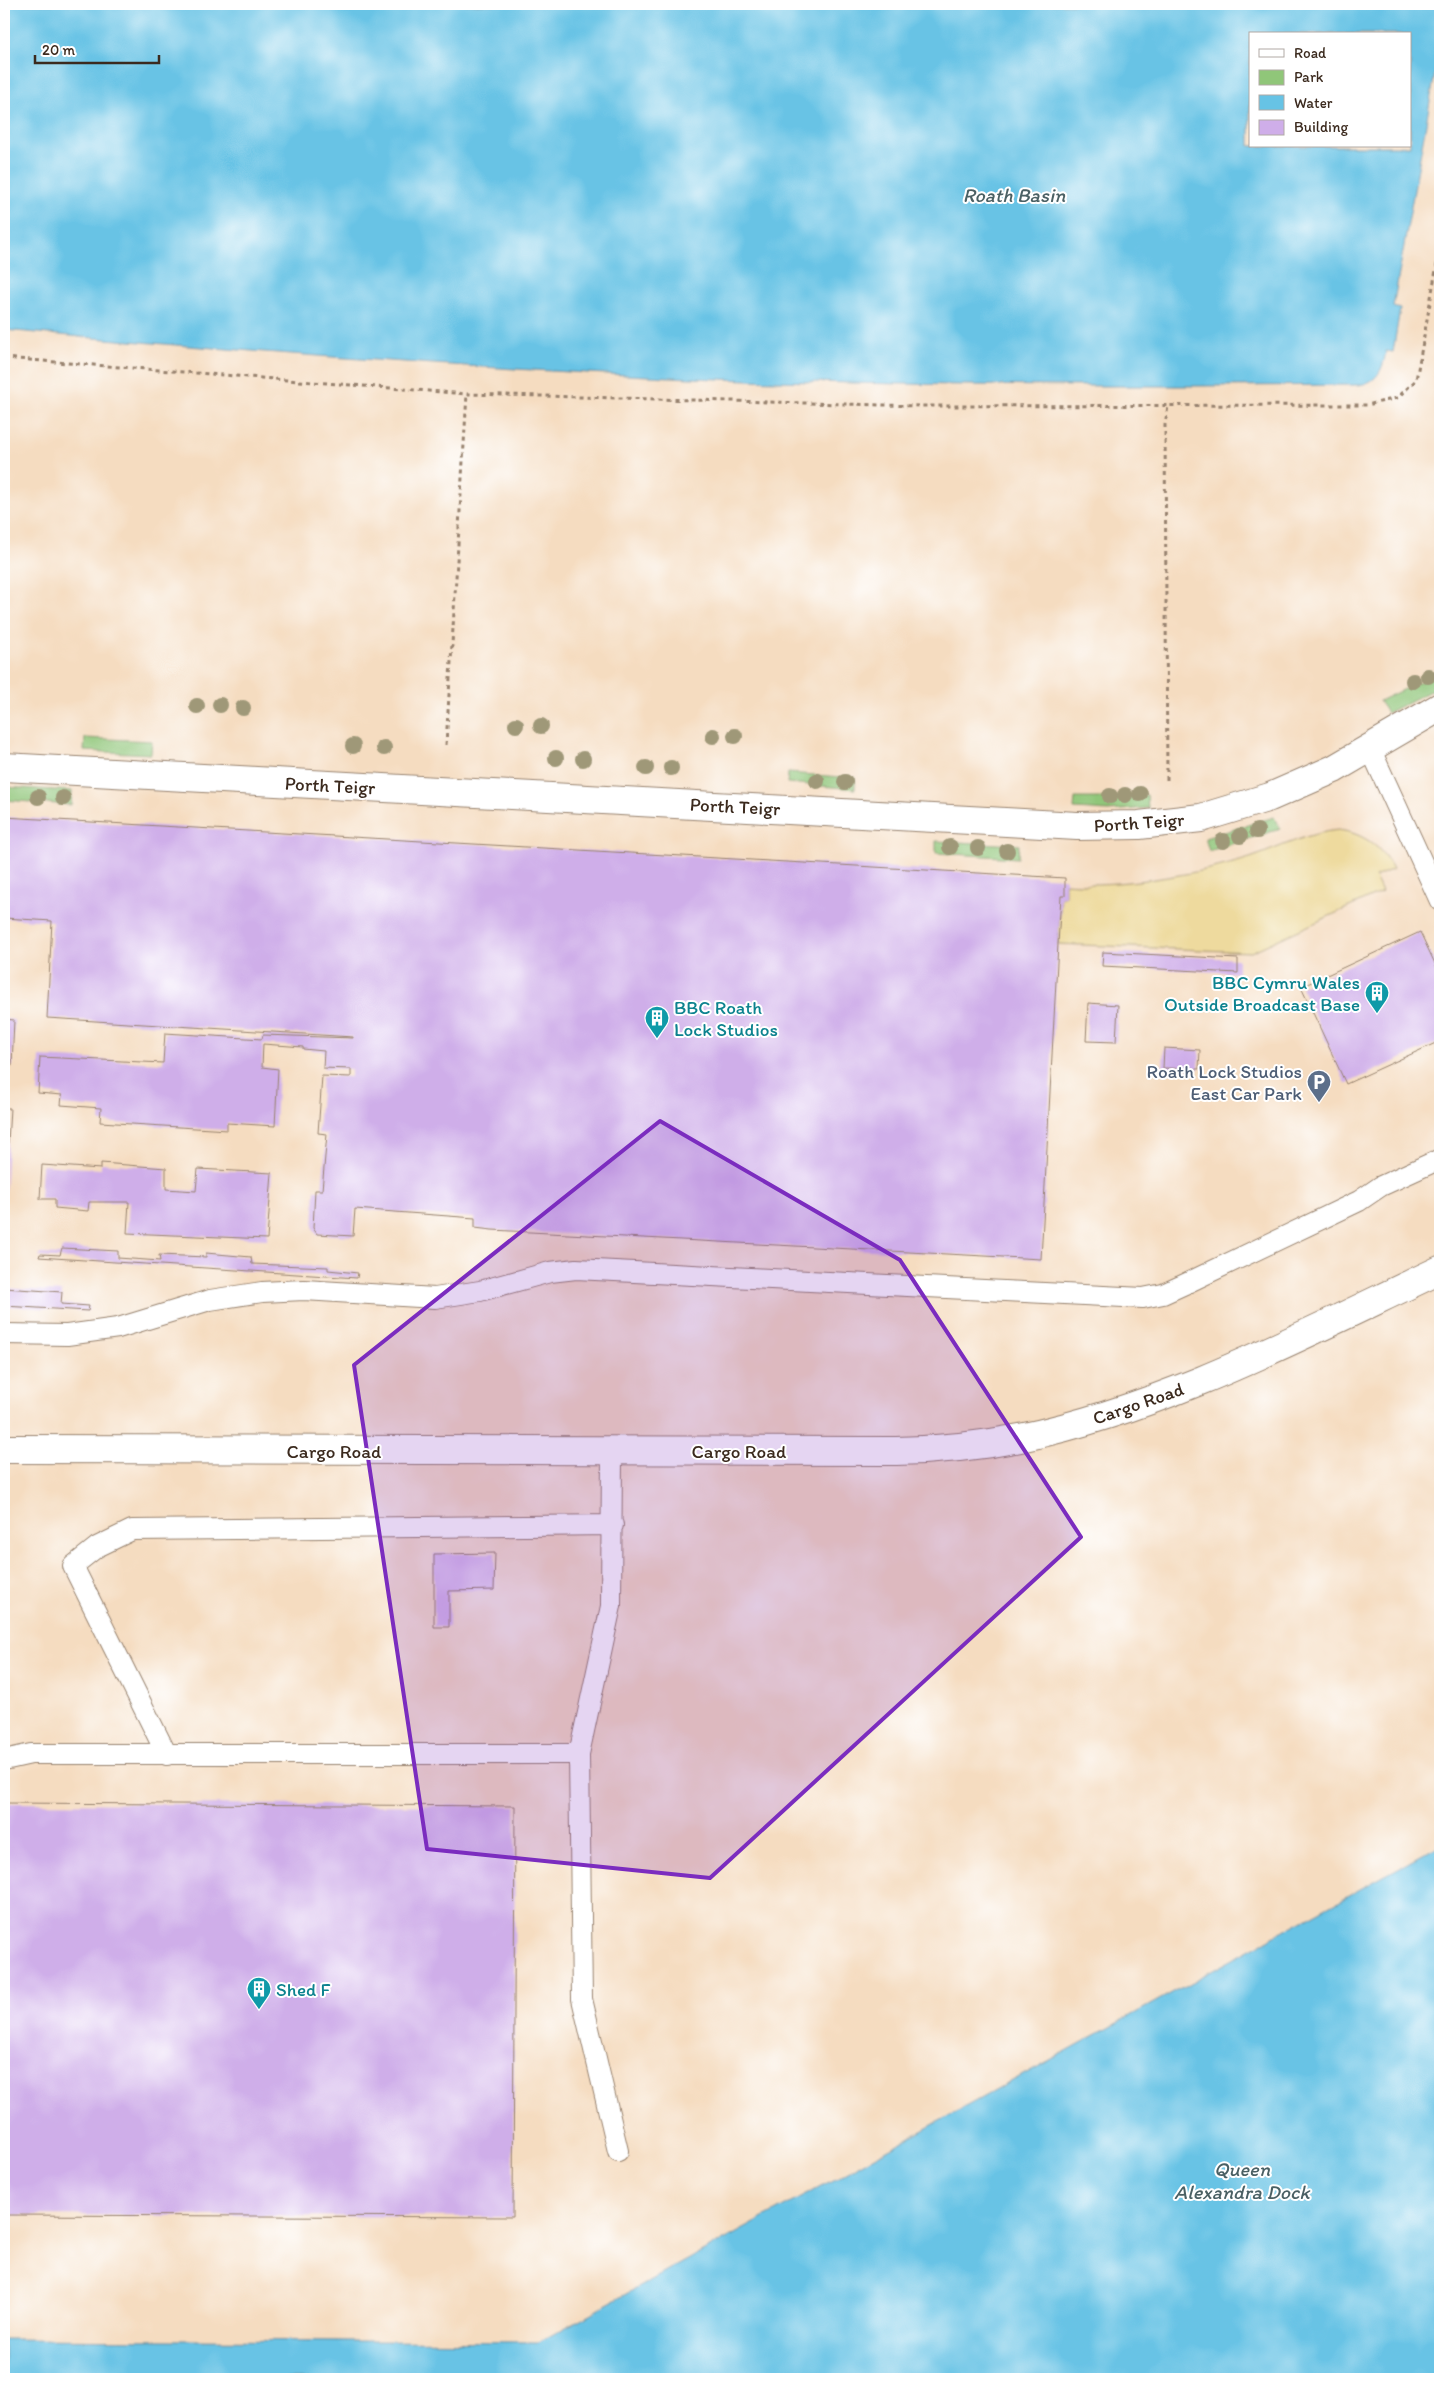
<svg xmlns="http://www.w3.org/2000/svg" width="1444" height="2383" viewBox="0 0 1444 2383" font-family="Itim,sans-serif">
	<rect width="100%" height="100%" fill="#fff"/>
	<filter id="ink" filterUnits="userSpaceOnUse"><feTurbulence type="fractalNoise" baseFrequency=".02" numOctaves="2"/><feDisplacementMap in="SourceGraphic" scale="10" xChannelSelector="R" yChannelSelector="G"/><feConvolveMatrix kernelMatrix="1 2 1 2 8 2 1 2 1" color-interpolation-filters="sRGB"/></filter>
	<filter id="wash" filterUnits="userSpaceOnUse"><feTurbulence type="fractalNoise" baseFrequency=".0096" numOctaves="4" result="noise"/><feDisplacementMap in="SourceGraphic" scale="20" xChannelSelector="R" yChannelSelector="G"/><feGaussianBlur stdDeviation="1.12" result="paint"/><feColorMatrix in="noise" values="0 0 0 0 0 0 0 0 0 0 0 0 0 0 0 0 0 1.4 0 .05"/><feComposite in="paint" operator="in"/></filter>
	<g filter="url(#wash)">
		<rect width="100%" height="100%" fill="#f5dcc0"/>
		<!-- green -->
		<path fill="#90c679" stroke="#66784c" d="M1440 672V686L1387 713 1379 701Z
			M85 738 152 741 151 754 84 751Z
			M788 773 855 778V789L787 783Z
			M4 787 72 791 71 805 4 800Z
			M1147 795 1148 808 1108 811 1074 809 1075 798H1108Z
			M1274 817 1280 829 1209 851 1205 838Z
			M936 841 1019 845 1018 858 936 853Z"/>
		<!-- sand -->
		<path fill="#eeda9e" stroke="#94825e" d="M1338 830C1363 833 1381 846 1393 869L1375 877 1382 892 1251 952 1058 944 1061 896H1065V883C1118 888 1200 874 1250 858 1279 848 1307 833 1338 830Z"/>
		<!-- water -->
		<path fill="#67c3e5" stroke="#517682" fill-rule="evenodd" d="M4 4H1440V46L1393 307 1400 309 1393 352 1386 351C1383 369 1378 382 1359 385 1136 387 913 387 691 378 461 368 233 351 4 330ZM1250 34H1410V146H1250Z
			M1440 1845V2379H4V2339L539 2342Z"/>
		<g id="blocks">
			<!-- building -->
			<path fill="#cfaee9" d="M4 817 1065 878V896H1061L1058 944 1041 1259 492 1230 475 1228V1218L355 1209 353 1236 317 1234 313 1228 315 1190H322L327 1134 318 1133 322 1076 351 1077V1069L323 1068 324 1051 303 1049V1047L263 1044 262 1067 278 1069 275 1126 227 1123V1130L100 1122 101 1108 61 1105 62 1095 38 1093 40 1057 163 1063 165 1033 262 1039 263 1035 353 1038V1037L47 1018 52 921 4 918Z
				M1420 932 1440 974V1041L1346 1084 1301 987Z
				M1103 952 1238 959V973L1102 966Z
				M1088 1003 1118 1005 1116 1042 1086 1041Z
				M4 1019 14 1020 12 1066H7L6 1108H10L5 1196Z
				M1164 1048 1200 1050 1199 1069 1163 1068Z
				M101 1163 166 1168V1189L196 1191 198 1169 272 1173 267 1239 127 1233 129 1202H89L88 1211 55 1208V1199H40L42 1165 101 1169Z
				M62 1248 118 1251V1258L160 1261 159 1255 206 1257V1253L251 1257 252 1264 328 1267V1270L358 1273 357 1278 39 1257 40 1254 60 1255Z
				M4 1288 62 1292 61 1304 89 1306 88 1311 4 1306Z
				M495 1553 494 1590 449 1591V1627H434V1554Z
				M4 1803 515 1806 513 2217 4 2215Z"/>
		</g>
	</g>
	<g filter="url(#ink)">
		<use href="#blocks" fill-opacity="0" stroke="#98836f" stroke-width="1"/>
		<g fill="none" stroke-linecap="round" stroke-linejoin="round">
			<defs>
				<path id="lane" d="M1370 748 1440 901
					M4 1334 67 1335 118 1328 210 1300 262 1292 304 1290 435 1298 480 1291 550 1272 576 1269 1143 1298 1163 1294 1185 1284 1359 1201 1381 1186 1440 1159
					M612 1451 611 1606 579 1754 582 1999 618 2151
					M167 1755 73 1566 97 1547 132 1530 613 1525
					M4 1760 31 1754H579"/>
				<path id="street" d="M4 767 1077 826 1139 825 1201 818 1270 797 1334 769 1440 707
					M4 1449 896 1451C938 1450 979 1446 1020 1438 1168 1407 1304 1334 1440 1270"/>
			</defs>
			<!-- lane casing -->
			<use href="#lane" stroke="#98836f" stroke-width="22"/>
			<!-- street casing -->
			<use href="#street" stroke="#98836f" stroke-width="30"/>
			<!-- path -->
			<path stroke="#98836f" stroke-width="3" stroke-dasharray="4 4" stroke-linecap="butt" d="M4 358 467 394 920 406 1367 405 1397 398 1416 380 1440 248
				M446 745 467 394
				M1167 780 1165 425 1168 406"/>
			<!-- lane -->
			<use href="#lane" stroke="#fff" stroke-width="20"/>
			<!-- street -->
			<use href="#street" stroke="#fff" stroke-width="28"/>
		</g>
		<!-- trees -->
		<g fill="#9f9878">
			<circle cx="1428" cy="676" r="8"/>
			<circle cx="1413" cy="681" r="8"/>
			<circle cx="220" cy="705" r="8"/>
			<circle cx="197" cy="706" r="8"/>
			<circle cx="243" cy="708" r="8"/>
			<circle cx="516" cy="725" r="8"/>
			<circle cx="541" cy="726" r="8"/>
			<circle cx="713" cy="736" r="8"/>
			<circle cx="735" cy="736" r="8"/>
			<circle cx="353" cy="746" r="8"/>
			<circle cx="384" cy="748" r="8"/>
			<circle cx="556" cy="758" r="8"/>
			<circle cx="583" cy="759" r="8"/>
			<circle cx="646" cy="768" r="8"/>
			<circle cx="671" cy="768" r="8"/>
			<circle cx="817" cy="781" r="8"/>
			<circle cx="845" cy="782" r="8"/>
			<circle cx="1140" cy="794" r="8"/>
			<circle cx="1125" cy="795" r="8"/>
			<circle cx="1110" cy="796" r="8"/>
			<circle cx="38" cy="797" r="8"/>
			<circle cx="63" cy="798" r="8"/>
			<circle cx="1257" cy="831" r="8"/>
			<circle cx="1240" cy="836" r="8"/>
			<circle cx="1223" cy="841" r="8"/>
			<circle cx="950" cy="847" r="8"/>
			<circle cx="978" cy="848" r="8"/>
			<circle cx="1007" cy="851" r="8"/>
		</g>
	</g>
	<!-- marked area -->
	<path fill="#7b2cbf" fill-opacity="0.2" stroke="#7b2cbf" stroke-width="4" stroke-linejoin="round" d="M660 1121 900 1260 1081 1537 710 1878 427 1849 354 1365Z"/>
	<!-- icons -->
	<defs>
		<symbol id="building-pin" viewBox="-11 -11 22 30"><path d="M0 17L-7.5 6A9.5 9.5 0 1 1 7.5 6Z" fill="#0f9aa8" stroke="#fff"/><path d="M-4-6H4V6H1V3H-1V6H-4ZM-2.5-4.3h1.7v1.8h-1.7ZM.8-4.3h1.7v1.8H.8ZM-2.5-1h1.7V.8h-1.7ZM.8-1h1.7V.8H.8Z" fill="#fff"/></symbol>
		<symbol id="parking-pin" viewBox="-11 -11 22 30"><path d="M0 17L-7.5 6A9.5 9.5 0 1 1 7.5 6Z" fill="#5c6f8a" stroke="#fff"/><path d="M-3.5-5.5H1a3.5 3.5 0 0 1 0 7H-1V5.5H-3.5ZM-1-3.4V-.6H.8a1.4 1.4 0 0 0 0-2.8Z" fill="#fff"/></symbol>
	</defs>
	<g fill-rule="evenodd">
		<use href="#building-pin" x="1363" y="979" width="28" height="38"/>
		<use href="#building-pin" x="643" y="1004" width="28" height="38"/>
		<use href="#parking-pin" x="1305" y="1068" width="28" height="38"/>
		<use href="#building-pin" x="245" y="1975" width="28" height="38"/>
	</g>
	<g text-anchor="middle" stroke-width="4" stroke-linejoin="round" paint-order="stroke">
		<!-- street labels -->
		<g font-size="19" fill="#3b2a1e" stroke="#fff">
			<text transform="translate(330 785) rotate(3)" y="7">Porth Teigr</text>
			<text transform="translate(735 806) rotate(3)" y="7">Porth Teigr</text>
			<text transform="translate(1139 822) rotate(-4)" y="7">Porth Teigr</text>
			<text transform="translate(1138 1403) rotate(-19)" y="7">Cargo Road</text>
			<text x="334" y="1458">Cargo Road</text>
			<text x="739" y="1458">Cargo Road</text>
		</g>
		<!-- culture labels -->
		<g font-size="19" fill="#0d838f" stroke="#fff" text-anchor="start">
			<text x="1360" y="989" text-anchor="end">BBC Cymru Wales<tspan x="1360" dy="22">Outside Broadcast Base</tspan></text>
			<text x="674" y="1014">BBC Roath<tspan x="674" dy="22">Lock Studios</tspan></text>
			<text x="276" y="1996">Shed F</text>
		</g>
		<!-- service labels -->
		<g font-size="19" fill="#4e5e75" stroke="#fff" text-anchor="end">
			<text x="1302" y="1078">Roath Lock Studios<tspan x="1302" dy="22">East Car Park</tspan></text>
		</g>
		<!-- water labels -->
		<g font-size="20" font-style="italic" fill="#4a6064" stroke="#fff">
			<text x="1014" y="202">Roath Basin</text>
			<text x="1242" y="2176">Queen<tspan x="1242" dy="23">Alexandra Dock</tspan></text>
		</g>
	</g>
	<!-- margin -->
	<rect width="1444" height="2383" fill="none" stroke="#fff" stroke-width="20"/>
	<!-- legend -->
	<rect x="1249" y="32" width="162" height="115" fill="#ffffff" stroke="#b1aaa5"/>
	<rect x="1259" y="49" width="25" height="8" fill="#ffffff" stroke="#b1aaa5"/>
	<text x="1294" y="58" font-size="15" fill="#3b2a1e">Road</text>
	<rect x="1259" y="70" width="25" height="15" fill="#90c679" stroke="#b1aaa5"/>
	<text x="1294" y="82" font-size="15" fill="#3b2a1e">Park</text>
	<rect x="1259" y="95" width="25" height="15" fill="#67c3e5" stroke="#b1aaa5"/>
	<text x="1294" y="108" font-size="15" fill="#3b2a1e">Water</text>
	<rect x="1259" y="120" width="25" height="15" fill="#cfaee9" stroke="#b1aaa5"/>
	<text x="1294" y="132" font-size="15" fill="#3b2a1e">Building</text>
	<!-- scale -->
	<path d="M35 55v8h124v-8" fill="none" stroke="#3b2a1e" stroke-width="2.5"/>
	<text x="42" y="55" font-size="15" fill="#3b2a1e" stroke="#ffffff" stroke-width="4" paint-order="stroke">20 m</text>
</svg>
